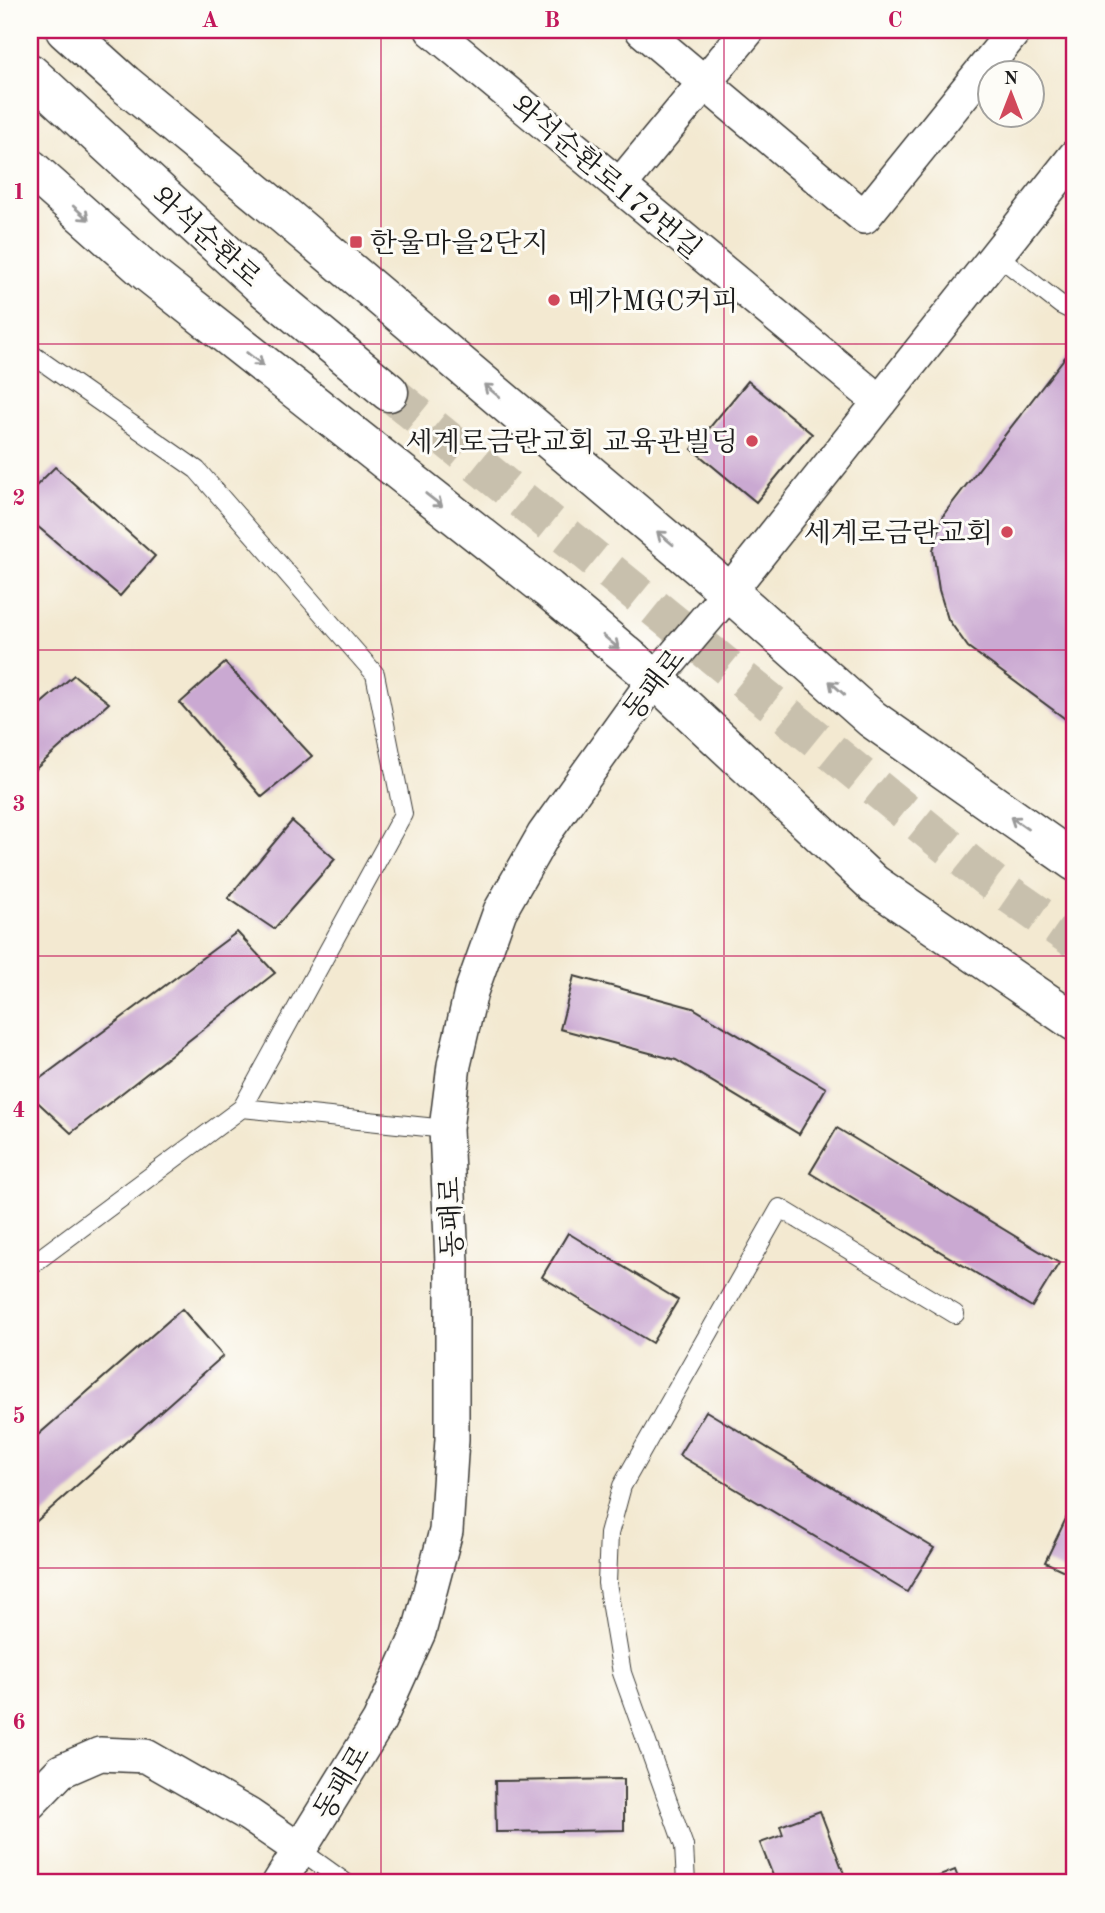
<svg xmlns="http://www.w3.org/2000/svg" width="1105" height="1913" viewBox="0 0 1105 1913" font-family="'Old Standard TT','Noto Serif KR',serif">
	<rect width="100%" height="100%" fill="#fdfcf7"/>
	<filter id="ink" filterUnits="userSpaceOnUse"><feTurbulence type="fractalNoise" baseFrequency=".0143" numOctaves="2"/><feDisplacementMap in="SourceGraphic" scale="14" xChannelSelector="R" yChannelSelector="G"/><feConvolveMatrix kernelMatrix="1 2 1 2 8 2 1 2 1" color-interpolation-filters="sRGB"/></filter>
	<filter id="wash" filterUnits="userSpaceOnUse"><feTurbulence type="fractalNoise" baseFrequency=".00686" numOctaves="4" result="noise"/><feDisplacementMap in="SourceGraphic" scale="28" xChannelSelector="R" yChannelSelector="G"/><feGaussianBlur stdDeviation="1.57" result="paint"/><feColorMatrix in="noise" values="0 0 0 0 0 0 0 0 0 0 0 0 0 0 0 0 0 1.4 0 .05"/><feComposite in="paint" operator="in"/></filter>
	<g filter="url(#wash)">
		<rect width="100%" height="100%" fill="#f3e9d1"/>
		<g id="blocks">
			<!-- building -->
			<path fill="#caa9d2" d="M1069 352 1075 356V726L968 647 948 619 939 590 933 550 944 514Z
				M748 381 812 434 756 502 692 449Z
				M55 467 155 556 120 596 30 520V492Z
				M225 663 312 756 262 797 180 703Z
				M74 675 109 703 30 774V713Z
				M292 821 335 859 274 929 228 898Z
				M237 932 275 973 71 1133 30 1095V1086Z
				M574 976 693 1008 826 1088 799 1134 676 1060 560 1029Z
				M837 1128 1059 1263 1032 1307 810 1173Z
				M568 1233 678 1300 652 1343 542 1277Z
				M182 1309 223 1356 30 1527V1442Z
				M706 1411 934 1548 907 1592 679 1455Z
				M1075 1500V1576L1045 1562Z
				M624 1779V1830L496 1832 495 1781Z
				M820 1811 846 1879 837 1883H776L760 1843 783 1835 780 1826Z
				M955 1870 960 1883H922Z"/>
		</g>
	</g>
	<g filter="url(#ink)">
		<use href="#blocks" fill-opacity="0" stroke="#3c3b37" stroke-width="2"/>
		<g fill="none" stroke-linecap="round" stroke-linejoin="round">
			<!-- tertiary-tunnel -->
			<path stroke="#c8c0ad" stroke-width="38" stroke-dasharray="38 19" stroke-linecap="butt" d="M389 392 993 883 1075 940"/>
			<defs>
				<path id="service" d="M997 255 1061 305 1075 312
					M30 353 197 470 375 674 403 814 242 1108
					M30 1266 242 1108 446 1129
					M300 1850 346 1883
					M686 1883 684 1846 622 1673 607 1583 609 1534 622 1486 780 1208 955 1314"/>
				<path id="minor" d="M432 30 880 402
					M642 30 864 217 1015 30
					M620 185 748 30
					M30 1803 61 1771 100 1754 146 1756 249 1815 300 1850
					M279 1883 379 1721 419 1632 446 1531 452 1439V1262L446 1129 454 1065 471 992 500 911 544 834 655 679 729 592 1075 156"/>
				<path id="tertiary" d="M65 30 125 84 285 216 729 592 872 719 1075 862
					M30 73 265 289 389 392
					M30 168 148 273 548 589 655 679 874 884 1075 1022"/>
			</defs>
			<!-- service casing -->
			<use href="#service" stroke="#3c3b37" stroke-width="20"/>
			<!-- minor casing -->
			<use href="#minor" stroke="#3c3b37" stroke-width="36"/>
			<!-- tertiary casing -->
			<use href="#tertiary" stroke="#3c3b37" stroke-width="41"/>
			<!-- service -->
			<use href="#service" stroke="#fff" stroke-width="18"/>
			<!-- minor -->
			<use href="#minor" stroke="#fff" stroke-width="33"/>
			<!-- tertiary -->
			<use href="#tertiary" stroke="#fff" stroke-width="38"/>
		</g>
		<!-- one-way arrows -->
		<defs><path id="oneway-shaft" d="M-6 0H5M1.5-3L5.5 0L1.5 3" fill="none" stroke-width="1.6" stroke-linecap="round" stroke-linejoin="round" transform="scale(1.75)"/></defs>
		<g stroke="#999">
			<use href="#oneway-shaft" transform="translate(81 213) rotate(42)"/>
			<use href="#oneway-shaft" transform="translate(255 359) rotate(38)"/>
			<use href="#oneway-shaft" transform="translate(492 391) rotate(-140)"/>
			<use href="#oneway-shaft" transform="translate(434 500) rotate(38)"/>
			<use href="#oneway-shaft" transform="translate(665 538) rotate(-140)"/>
			<use href="#oneway-shaft" transform="translate(611 642) rotate(40)"/>
			<use href="#oneway-shaft" transform="translate(837 688) rotate(-138)"/>
			<use href="#oneway-shaft" transform="translate(1019 823) rotate(-145)"/>
		</g>
	</g>
	<!-- grid -->
	<path fill="none" stroke="#c2185b" stroke-width="2" stroke-opacity="0.55" d="M381 30V1883M724 30V1883M30 344H1075M30 650H1075M30 956H1075M30 1262H1075M30 1568H1075"/>
	<!-- markers -->
	<g fill="#d1495b" stroke="#fdfcf7" stroke-width="2.5">
		<rect x="349" y="235" width="14" height="14" rx="3.5"/>
		<circle cx="554" cy="300" r="7"/>
		<circle cx="752" cy="441" r="7"/>
		<circle cx="1007" cy="532" r="7"/>
	</g>
	<g text-anchor="middle" stroke-width="6" stroke-linejoin="round" paint-order="stroke">
		<!-- street labels -->
		<g font-size="28" fill="#1c1c1c" stroke="#fdfcf7">
			<text transform="translate(607 176) rotate(40)" y="10">와석순환로172번길</text>
			<text transform="translate(207 236) rotate(42)" y="10">와석순환로</text>
			<text transform="translate(653 684) rotate(-52)" y="10">동패로</text>
			<text transform="translate(450 1217) rotate(-92)" y="10">동패로</text>
			<text transform="translate(341 1782) rotate(-59)" y="10">동패로</text>
		</g>
		<!-- poi labels -->
		<g font-size="28" fill="#1c1c1c" stroke="#fdfcf7" text-anchor="start">
			<text x="370" y="252">한울마을2단지</text>
			<text x="568" y="310">메가MGC커피</text>
			<text x="738" y="451" text-anchor="end">세계로금란교회 교육관빌딩</text>
			<text x="993" y="542" text-anchor="end">세계로금란교회</text>
		</g>
	</g>
	<!-- margin -->
	<rect width="1105" height="1913" fill="none" stroke="#fdfcf7" stroke-width="77"/>
	<!-- north arrow -->
	<g transform="translate(1011 94)"><circle r="33" fill="#fdfcf7" stroke="#a3a29f" stroke-width="2"/>
	<path d="M0-5L12 26L0 18L-12 26Z" fill="#d1495b"/>
	<text y="-10" font-size="19" font-weight="bold" text-anchor="middle" fill="#1c1c1c">N</text>
	</g>
	<rect x="38" y="38" width="1028" height="1836" fill="none" stroke="#c2185b" stroke-width="2.5"/>
	<g font-size="23" text-anchor="middle" font-weight="bold" fill="#c2185b">
		<text x="210" y="27">A</text>
		<text x="552" y="27">B</text>
		<text x="895" y="27">C</text>
		<text x="19" y="199">1</text>
		<text x="19" y="505">2</text>
		<text x="19" y="811">3</text>
		<text x="19" y="1117">4</text>
		<text x="19" y="1423">5</text>
		<text x="19" y="1729">6</text>
	</g>
</svg>
